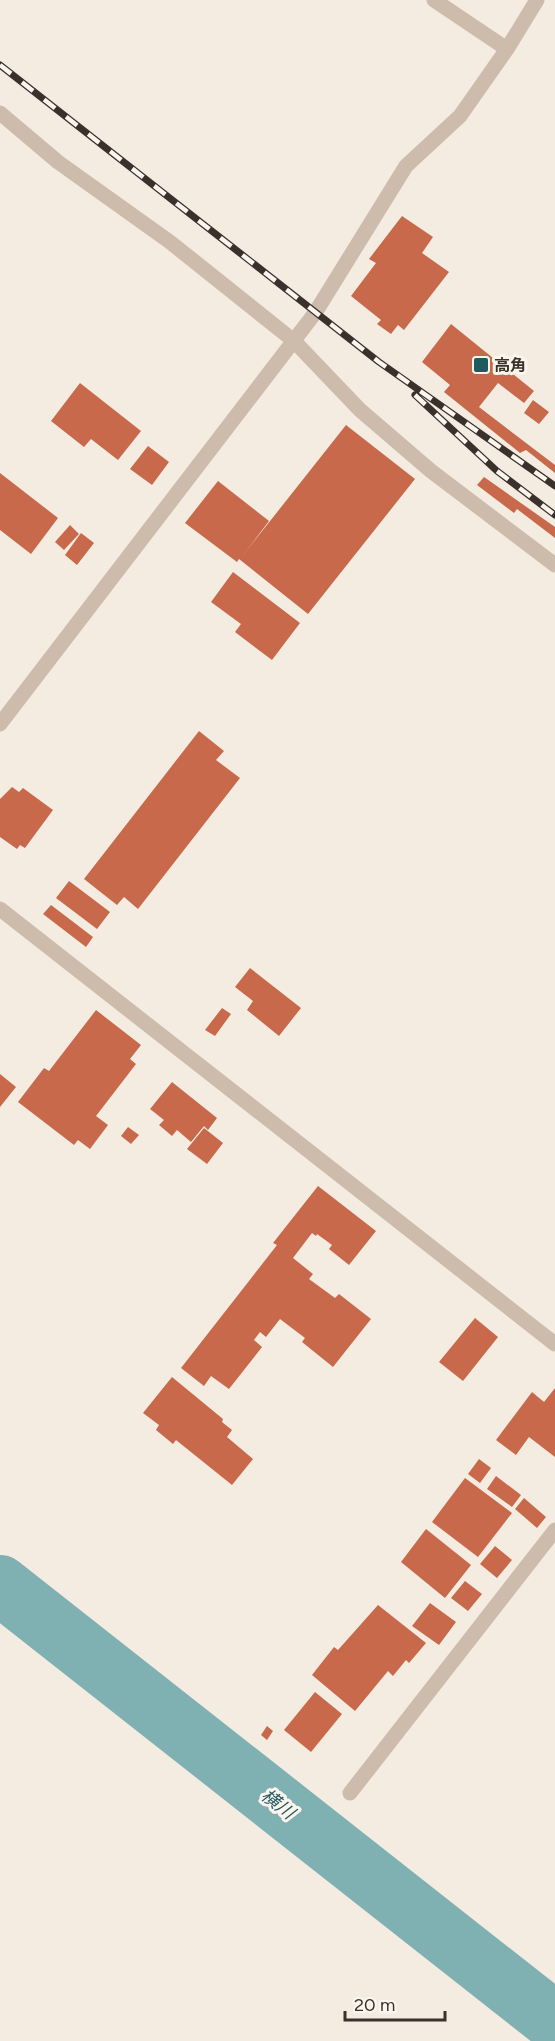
<svg xmlns="http://www.w3.org/2000/svg" width="555" height="2041" viewBox="0 0 555 2041" font-family="Figtree,'Noto Sans JP',sans-serif">
	<rect width="100%" height="100%" fill="#f4ebe1"/>
	<g fill="none" stroke-linecap="round" stroke-linejoin="round">
		<!-- river -->
		<path stroke="#7fb0b2" stroke-width="60" d="M0 1585 555 2022"/>
	</g>
	<!-- building -->
	<path fill="#c8694b" d="M402 216 433 237 422 253 449 272 404 330 398 325 391 334 377 324 381 320 351 296 376 263 369 259Z
		M451 324 534 391 524 403 498 383 479 407 555 465V473L526 450 520 453 444 392 450 385 422 362Z
		M80 383 141 431 118 460 91 439 84 447 51 421Z
		M533 400 549 412 539 424 524 413Z
		M346 425 415 479 308 614 239 559 237 562 185 523 218 481 269 521 244 554Z
		M148 446 169 462 152 485 130 469Z
		M0 473 58 518 31 554 0 530Z
		M484 477 555 527V538L517 509 514 513 477 485Z
		M70 525 79 534 64 550 55 542Z
		M81 533 94 543 77 565 65 555Z
		M233 572 300 623 272 660 235 632 241 624 211 602Z
		M199 731 224 751 216 760 240 778 138 909 124 897 117 905 84 879Z
		M12 787 19 792 23 788 53 810 25 848 20 845 17 849 0 837V799Z
		M69 881 110 912 97 929 56 898Z
		M51 905 93 937 86 947 43 914Z
		M250 968 301 1008 279 1036 247 1010 253 1001 235 987Z
		M222 1008 231 1014 215 1036 205 1030Z
		M96 1010 141 1045 130 1059 136 1064 96 1116 108 1125 90 1149 78 1140 74 1145 18 1102 44 1068 49 1071Z
		M0 1074 16 1087 0 1107Z
		M172 1082 217 1118 208 1130 204 1126 191 1142 177 1130 172 1136 159 1125 164 1120 150 1109Z
		M128 1127 139 1135 131 1144 121 1136Z
		M204 1128 223 1143 207 1164 187 1149Z
		M318 1186 376 1231 349 1265 329 1249 332 1245 317 1234 316 1236 312 1233 293 1258 313 1274 309 1279 335 1298 339 1294 371 1319 333 1367 302 1342 305 1338 280 1319 266 1337 260 1332 254 1340 262 1347 229 1389 211 1376 204 1386 181 1368 277 1245 273 1243Z
		M475 1318 498 1337 463 1381 439 1362Z
		M172 1377 223 1419 222 1422 232 1430 227 1437 253 1459 232 1485 176 1440 173 1444 156 1430 159 1425 143 1413Z
		M555 1388V1457L529 1437 516 1455 496 1440 532 1392 544 1402Z
		M479 1459 491 1468 480 1483 468 1474Z
		M496 1476 521 1495 512 1507 487 1489Z
		M465 1478 512 1513 478 1557 432 1522Z
		M524 1498 546 1517 537 1528 515 1509Z
		M426 1529 471 1565 445 1598 401 1562Z
		M495 1546 512 1560 497 1578 480 1564Z
		M465 1581 482 1594 468 1611 451 1598Z
		M430 1603 456 1622 439 1645 412 1626Z
		M378 1605 426 1643 409 1663 406 1660 393 1676 388 1671 355 1711 312 1675 334 1647 338 1650Z
		M315 1692 342 1714 311 1752 284 1730Z
		M267 1726 273 1731 267 1740 261 1735Z"/>
	<g fill="none" stroke-linecap="round" stroke-linejoin="round">
		<!-- minor -->
		<path stroke="#cdbbac" stroke-width="15" d="M434 0 507 49
			M0 113 58 162 170 242 294 341 360 410 431 471 555 565
			M0 724 315 313 406 166 460 116 507 49 537 0
			M0 909 555 1344
			M350 1793 555 1530"/>
		<defs>
			<path id="rail" d="M0 65 379 362 555 486
				M415 395 497 471 555 515"/>
		</defs>
		<!-- rail casing -->
		<use href="#rail" stroke="#3b302b" stroke-width="7"/>
		<!-- rail -->
		<use href="#rail" stroke="#fbf5ee" stroke-width="4.5" stroke-dasharray="14" stroke-linecap="butt"/>
	</g>
	<!-- markers -->
	<rect fill="#1f5a5e" stroke="#fbf5ee" stroke-width="2" x="473" y="357" width="16" height="16" rx="3"/>
	<g text-anchor="middle" stroke-width="6" stroke-linejoin="round" paint-order="stroke">
		<!-- poi labels -->
		<g font-size="16" font-weight="bold" fill="#3b302b" stroke="#fbf5ee" text-anchor="start">
			<text x="494" y="371">高角</text>
		</g>
		<!-- water labels -->
		<g font-size="18" font-style="italic" fill="#1f5a5e" stroke="#fbf5ee">
			<text transform="translate(278 1804) rotate(38)" y="6">横川</text>
		</g>
	</g>
	<!-- scale -->
	<path d="M345 2011v9h100v-9" fill="none" stroke="#3b302b" stroke-width="3"/>
	<text x="354" y="2011" font-size="18" fill="#3b302b" stroke="#fbf5ee" stroke-width="4.5" paint-order="stroke">20 m</text>
</svg>
